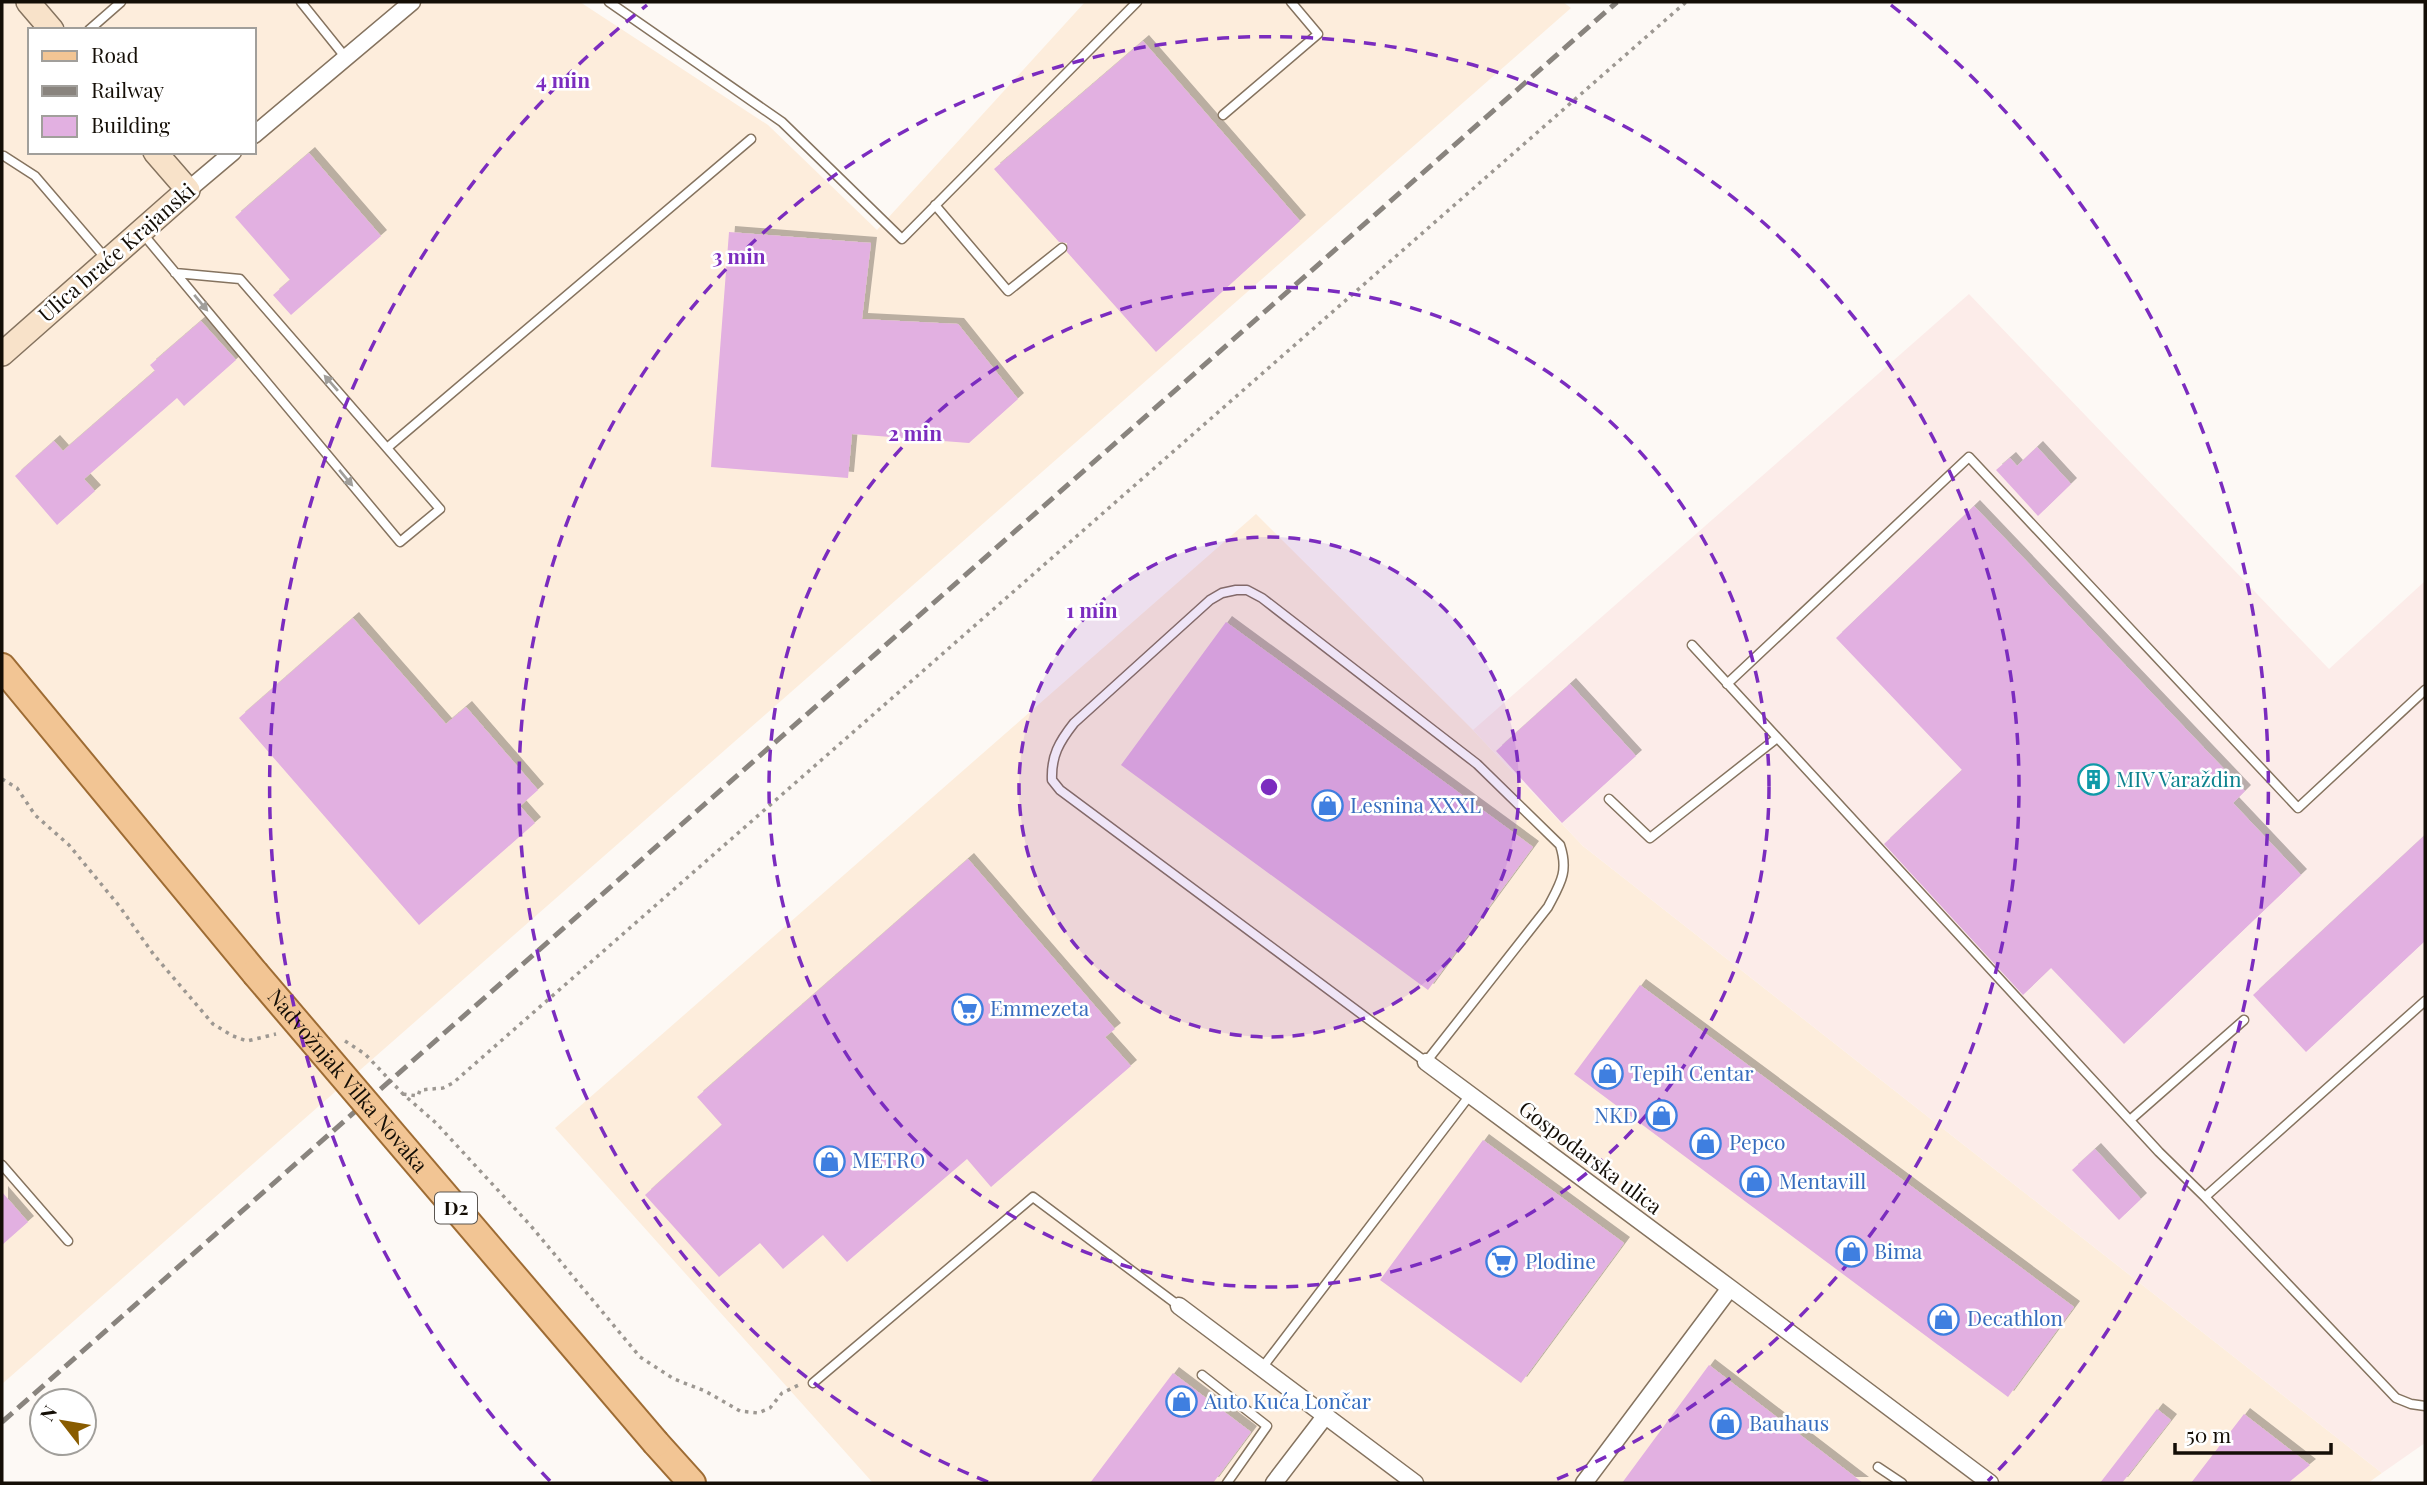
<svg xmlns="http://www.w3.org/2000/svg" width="2427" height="1485" viewBox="0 0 2427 1485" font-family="'Playfair Display',serif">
	<defs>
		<filter id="shadow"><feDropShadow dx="6" dy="-6" stdDeviation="0" flood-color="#0004"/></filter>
	</defs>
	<rect width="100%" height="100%" fill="#fdf9f5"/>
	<!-- built -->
	<path fill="#fdeddc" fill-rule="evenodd" d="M2 2H580L768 125 877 230 1085 2H1563L1571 8 2 1384ZM30 30H254V152H30Z
		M1256 514 1473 730 1583 846 2382 1473 2368 1483H873L555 1128Z"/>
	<!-- industrial -->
	<path fill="#fcece9" d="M1969 294 2329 669 2425 581V1443L2382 1473 1583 846 1473 730Z"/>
	<!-- building -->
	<path fill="#e2b0e1" filter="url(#shadow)" d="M1143 41 1300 221 1156 352 1067 252V243L1059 242 994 169Z
		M309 153 381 236 291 315 273 295 290 280 235 217Z
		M729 232 871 243 862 319 958 324 1018 399 969 443 852 434 848 478 711 467Z
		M201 321 236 360 184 406 177 398 84 479 95 491 57 525 15 476 54 441 63 451 155 371 150 365Z
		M2037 447 2071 484 2038 516 1996 470 2010 458 2017 466Z
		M1974 506 2245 791 2233 803 2301 875 2124 1044 2051 968 2023 995 1884 844 1962 770 1836 638Z
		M353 618 446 724 466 707 538 790 520 806 535 823 419 925 239 718Z
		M1226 622 1533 847 1428 990 1121 765Z
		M1570 684 1636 756 1562 823 1496 751Z
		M2425 835V941L2306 1052 2253 995Z
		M968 859 1115 1029 1105 1037 1131 1066 991 1187 967 1159 847 1262 823 1235 783 1269 760 1243 719 1277 645 1195 722 1125 697 1097Z
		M1640 985 2074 1307 2008 1397 1574 1074Z
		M1483 1140 1624 1243 1521 1383 1380 1280Z
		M2095 1149 2141 1199 2119 1220 2072 1170Z
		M2 1192 28 1222 2 1245Z
		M1709 1365 1863 1483H1622Z
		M1173 1373 1251 1432 1213 1483H1090Z
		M2157 1409 2171 1420 2122 1483H2100Z
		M2244 1414 2310 1465 2288 1483H2191Z"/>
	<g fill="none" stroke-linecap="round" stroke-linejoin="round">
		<defs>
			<path id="lane" d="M301 2 346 58
				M609 2 782 122 902 239 1137 2
				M89 30 121 2
				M1223 115 1318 34 1291 2
				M4 156 35 176 107 260
				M935 205 1008 291 1062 248
				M143 234 400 542 440 509 240 279 175 273
				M387 448 751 139
				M1236 590H1247L1262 598 1477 764 1560 845C1569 872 1560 884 1548 907L1426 1062 1060 790 1052 780C1051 756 1059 742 1074 723L1210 600 1222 593Z
				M1692 645 2159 1152 2205 1197 2425 1001
				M1727 684 1969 457 2298 808 2425 690
				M1609 799 1650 838 1777 738
				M2130 1120 2244 1020
				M2 1165 68 1241
				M2205 1197 2396 1398 2411 1404 2425 1406
				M1262 1368 1470 1095
				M1202 1375 1267 1426 1227 1483
				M813 1383 1033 1197 1179 1306
				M1878 1467 1902 1483"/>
			<path id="street" d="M254 135 412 2
				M188 190 233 152
				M1426 1062 1730 1288
				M1179 1306 1415 1483
				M1274 1483 1326 1415
				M1584 1483 1730 1288 1990 1483"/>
			<path id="secondary" d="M28 2 52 30
				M2 354 188 190 155 152"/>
			<path id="primary" d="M2 667 255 973
				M656 1443 692 1483"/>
		</defs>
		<!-- lane casing -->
		<use href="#lane" stroke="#85735f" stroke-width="11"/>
		<!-- street casing -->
		<use href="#street" stroke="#85735f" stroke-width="19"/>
		<!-- secondary casing -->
		<use href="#secondary" stroke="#85735f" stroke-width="26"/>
		<!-- primary casing -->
		<use href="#primary" stroke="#9e6c34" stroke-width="30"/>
		<!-- path -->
		<path stroke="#9d9892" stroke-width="3.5" stroke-dasharray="3.5 5" stroke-linecap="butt" d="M2 779 17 788 35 815 69 845 120 907 154 955 213 1024 233 1036 247 1041 276 1034
			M345 1041 365 1054 403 1094 436 1123 531 1226 640 1357 674 1379 705 1391 740 1411 758 1413 770 1408 782 1393 801 1384
			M403 1094 418 1096 420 1090 443 1088 453 1083 1686 2"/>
		<!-- lane -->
		<use href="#lane" stroke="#fff" stroke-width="8"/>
		<!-- street -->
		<use href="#street" stroke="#fff" stroke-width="16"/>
		<!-- secondary -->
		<use href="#secondary" stroke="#f8e2c9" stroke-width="23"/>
		<!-- primary -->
		<use href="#primary" stroke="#f2c594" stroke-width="26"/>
		<!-- rail -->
		<path stroke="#89847e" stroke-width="5" stroke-dasharray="14 7" stroke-linecap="butt" d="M2 1422 1617 2"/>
		<defs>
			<g id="primary-bridge">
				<path id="s1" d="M255 973 656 1443"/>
			</g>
		</defs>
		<!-- primary-bridge casing -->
		<use href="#primary-bridge" stroke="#9e6c34" stroke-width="30" stroke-linecap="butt"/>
		<!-- primary-bridge -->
		<use href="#primary-bridge" stroke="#f2c594" stroke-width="26"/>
	</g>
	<!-- one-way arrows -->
	<defs><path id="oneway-solid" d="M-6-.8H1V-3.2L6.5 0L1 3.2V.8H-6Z" transform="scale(1.75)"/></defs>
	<g fill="#a19f9b">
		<use href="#oneway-solid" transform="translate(201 303) rotate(50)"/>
		<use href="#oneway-solid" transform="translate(331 383) rotate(-131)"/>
		<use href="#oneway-solid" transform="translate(346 478) rotate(50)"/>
	</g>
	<!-- distance rings -->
	<circle cx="1269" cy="787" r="250" fill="#7b2cbf" fill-opacity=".12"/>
	<g fill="none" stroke="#7b2cbf" stroke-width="3.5" stroke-dasharray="12 9">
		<circle cx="1269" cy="787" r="250"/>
		<circle cx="1269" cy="787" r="500"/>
		<path d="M988 1482A750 750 0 1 1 1550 1482"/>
		<path d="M550 1481A999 999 0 0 1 647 5M1891 5A999 999 0 0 1 1988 1481"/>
	</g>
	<!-- icons -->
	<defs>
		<symbol id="building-ring" viewBox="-11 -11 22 22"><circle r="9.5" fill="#fff" stroke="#0f9aa8" stroke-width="1.5"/><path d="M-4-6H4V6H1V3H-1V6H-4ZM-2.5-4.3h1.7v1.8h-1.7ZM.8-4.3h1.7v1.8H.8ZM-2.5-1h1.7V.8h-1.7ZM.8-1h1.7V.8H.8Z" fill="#0f9aa8"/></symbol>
		<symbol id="shop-ring" viewBox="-11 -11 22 22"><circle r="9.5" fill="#fff" stroke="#3f7fe0" stroke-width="1.5"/><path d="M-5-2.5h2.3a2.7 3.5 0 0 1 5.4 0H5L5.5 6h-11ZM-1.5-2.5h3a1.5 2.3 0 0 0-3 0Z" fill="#3f7fe0"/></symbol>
		<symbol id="supermarket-ring" viewBox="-11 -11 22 22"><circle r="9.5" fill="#fff" stroke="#3f7fe0" stroke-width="1.5"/><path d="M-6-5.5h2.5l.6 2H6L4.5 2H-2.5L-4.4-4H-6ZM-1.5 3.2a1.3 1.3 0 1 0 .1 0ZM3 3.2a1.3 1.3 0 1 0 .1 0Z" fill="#3f7fe0"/></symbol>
	</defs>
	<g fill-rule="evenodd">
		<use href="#building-ring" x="2076" y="762" width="35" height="35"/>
		<use href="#shop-ring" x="1310" y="788" width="35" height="35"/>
		<use href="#supermarket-ring" x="950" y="992" width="35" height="35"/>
		<use href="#shop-ring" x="1590" y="1056" width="35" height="35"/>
		<use href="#shop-ring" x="1644" y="1098" width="35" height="35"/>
		<use href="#shop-ring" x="1688" y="1126" width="35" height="35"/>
		<use href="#shop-ring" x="812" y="1144" width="35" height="35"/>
		<use href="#shop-ring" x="1738" y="1164" width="35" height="35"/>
		<use href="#shop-ring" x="1834" y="1234" width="35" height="35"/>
		<use href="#supermarket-ring" x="1484" y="1244" width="35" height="35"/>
		<use href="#shop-ring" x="1926" y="1302" width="35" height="35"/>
		<use href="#shop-ring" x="1164" y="1384" width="35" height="35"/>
		<use href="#shop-ring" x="1708" y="1406" width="35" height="35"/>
	</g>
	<g text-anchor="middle" stroke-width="5" stroke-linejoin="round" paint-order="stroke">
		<!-- shield labels -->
		<rect fill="#fff" stroke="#5a5651" stroke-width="2" x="435" y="1192.5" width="42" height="31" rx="5"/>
		<g font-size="19" font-weight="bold" fill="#140e06">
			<text x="456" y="1215">D2</text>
		</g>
		<!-- street labels -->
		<g font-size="21" fill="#140e06" stroke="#fff">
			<text transform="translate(117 253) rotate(-41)" y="7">Ulica braće Krajanski</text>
			<text dy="7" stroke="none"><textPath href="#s1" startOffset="142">Nadvožnjak Vilka Novaka</textPath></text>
			<text transform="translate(1590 1158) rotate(37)" y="7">Gospodarska ulica</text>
		</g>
		<!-- culture labels -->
		<g font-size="21" fill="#0d838f" stroke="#fff" text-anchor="start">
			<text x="2116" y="787">MIV Varaždin</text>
		</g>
		<!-- shop labels -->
		<g font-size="21" fill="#366cbe" stroke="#fff" text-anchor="start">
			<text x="1350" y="813">Lesnina XXXL</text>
			<text x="990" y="1016">Emmezeta</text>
			<text x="1630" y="1081">Tepih Centar</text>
			<text x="1638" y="1123" text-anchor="end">NKD</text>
			<text x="1729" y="1150">Pepco</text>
			<text x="852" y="1168">METRO</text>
			<text x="1779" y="1189">Mentavill</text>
			<text x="1874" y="1259">Bima</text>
			<text x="1525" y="1269">Plodine</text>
			<text x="1967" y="1326">Decathlon</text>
			<text x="1204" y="1409">Auto Kuća Lončar</text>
			<text x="1749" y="1431">Bauhaus</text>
		</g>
	</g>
	<circle cx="1269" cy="787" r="10" fill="#7b2cbf" stroke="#fff" stroke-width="3.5"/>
	<g font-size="21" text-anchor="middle" font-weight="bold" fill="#7b2cbf" stroke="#fff" stroke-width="5" stroke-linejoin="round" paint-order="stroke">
		<text x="563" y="88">4 min</text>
		<text x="739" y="264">3 min</text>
		<text x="915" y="441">2 min</text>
		<text x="1092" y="618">1 min</text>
	</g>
	<!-- border -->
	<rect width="2427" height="1485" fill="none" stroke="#140e06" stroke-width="7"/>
	<!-- legend -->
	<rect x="28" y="28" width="228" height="126" fill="#ffffff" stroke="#a19f9b" stroke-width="2"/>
	<rect x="42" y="51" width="35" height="10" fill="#f2c594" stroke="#a19f9b" stroke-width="2"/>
	<text x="91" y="63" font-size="21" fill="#140e06">Road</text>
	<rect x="42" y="86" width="35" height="10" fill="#89847e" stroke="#a19f9b" stroke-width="2"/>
	<text x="91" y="98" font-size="21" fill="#140e06">Railway</text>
	<rect x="42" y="116" width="35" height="21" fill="#e2b0e1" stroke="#a19f9b" stroke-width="2"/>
	<text x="91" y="133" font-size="21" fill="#140e06">Building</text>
	<!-- north arrow -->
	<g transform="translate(63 1422) rotate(301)"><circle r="33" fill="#ffffff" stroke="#a19f9b" stroke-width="2"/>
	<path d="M0-5L12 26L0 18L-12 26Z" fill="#895c00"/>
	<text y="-10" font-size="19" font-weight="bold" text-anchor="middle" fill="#140e06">N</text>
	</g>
	<!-- scale -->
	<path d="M2175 1443v10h156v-10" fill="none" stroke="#140e06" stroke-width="3.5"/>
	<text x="2186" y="1443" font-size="21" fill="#140e06" stroke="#ffffff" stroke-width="5" paint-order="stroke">50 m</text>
</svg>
